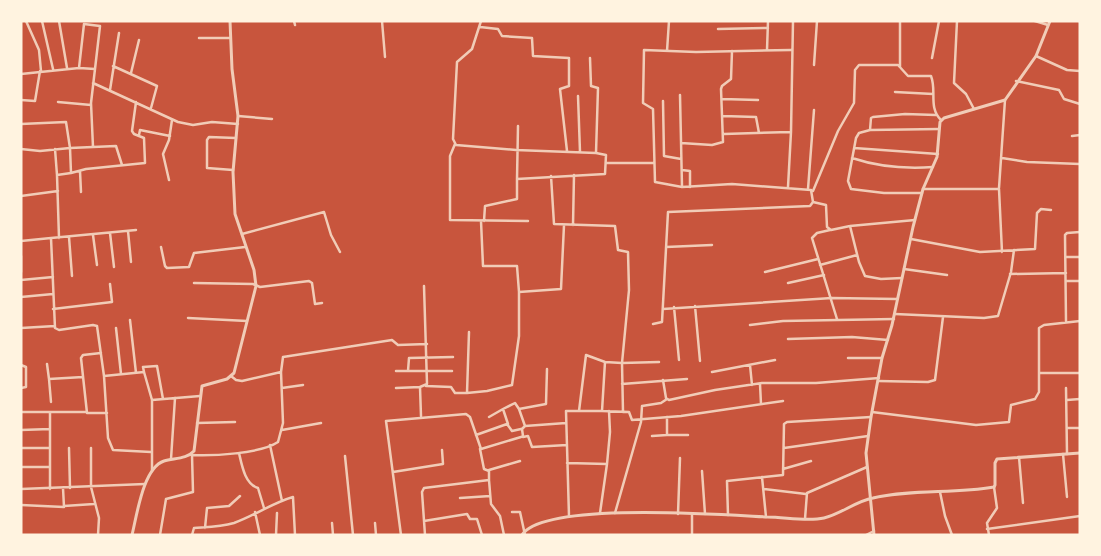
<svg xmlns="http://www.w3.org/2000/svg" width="1101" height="556" viewBox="0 0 1101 556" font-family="Poppins,sans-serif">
	<rect width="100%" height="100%" fill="#c8553d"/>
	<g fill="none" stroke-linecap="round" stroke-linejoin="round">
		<!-- minor -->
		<path stroke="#f1ccb7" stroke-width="2.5" d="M26 21 39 50 41 71
			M42 21 53 69
			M59 21 67 68
			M294 21 295 25
			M382 21 385 57
			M481 21 472 49 457 62 453 139 456 145 516 150 596 153
			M957 21 954 83 966 94 974 109
			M1035 21 1048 25
			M1079 21H1080
			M480 27 498 29 502 36 532 38 533 56 569 58V86L560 89 567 151
			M718 29 768 28
			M199 38H230
			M767 50 768 21
			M791 50 696 52 644 50 643 103 653 109 655 182 682 187 732 184 811 190 813 202 826 205 827 227 831 230 850 226 915 220
			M667 51 669 21
			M1036 56 1067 70 1080 71
			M932 58 939 21
			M814 65 817 21
			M113 66 157 86 151 108
			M900 67V21
			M131 73 139 40
			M21 74 79 68 84 24 100 26 95 69 79 68
			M1016 81 1059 90 1064 99 1080 104
			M93 83 178 122 193 125 212 122 238 124
			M110 90 119 33
			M895 92 933 94
			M680 95 682 187
			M578 96 580 152
			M722 99 758 100
			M21 100 35 101 40 71
			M663 101 664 156 681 159
			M58 102 91 105
			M238 116 272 119
			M723 116 756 117 759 133
			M21 124 66 122 70 148 40 151 21 149
			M518 126 517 179 605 174 606 155 596 153 598 88 591 86 590 58
			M870 130 871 118 873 117 905 114 936 115
			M724 134 790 132
			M139 135 140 130 170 136
			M1072 136 1080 135
			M681 143 712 145 723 142 721 89 722 86 731 79 732 51
			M455 144 450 156V220L528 221
			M93 147 91 103 95 69
			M854 148 938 154
			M55 149 57 175
			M852 158C879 167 905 169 933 167
			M1002 158 1027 162 1080 164
			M606 163H653
			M122 165 116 146 70 148 71 173 86 169 145 163 144 138 134 134 132 131 136 102
			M233 170 207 168V140L209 137 236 138
			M682 170 690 171V187
			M80 171 81 192
			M551 176 554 224 615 226 618 250 628 252 629 290 622 363 605 362 586 355 579 411
			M169 180 163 154 169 140 172 120
			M788 187 791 132 793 21
			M999 188 1005 100
			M808 189 814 110
			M923 189H999L1002 252
			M813 191 838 131 854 103 855 70 859 65H898L908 76H931C937 91 928 107 941 120
			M922 193H884L851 189 848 181 856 138 859 133 870 130 939 129
			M21 196 58 191
			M481 221 483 266H517L519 292
			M484 221 485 206 517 199V179
			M573 225 574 175
			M850 226 859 262 865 276 881 279 902 278
			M830 230 817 233 812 238 837 319
			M128 231 131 262
			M110 233 114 267
			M242 234 324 212 331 235 340 252
			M93 235 97 265
			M69 237 72 276
			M51 238 136 230
			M59 238 57 175 71 173
			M911 239 980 252 1035 249 1037 213 1041 209 1051 210
			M21 241 51 238 55 328 59 330 93 325 97 326 104 376
			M161 247 165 266 167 268 189 267 194 253 245 247
			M666 247 712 245
			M21 256V272
			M1066 257H1080
			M820 265 857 255
			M904 269 947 275
			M765 272 818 259
			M1010 274 1066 273
			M21 280 53 277
			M1066 281H1080
			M194 283 253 284 260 287 309 281 312 283 315 304 322 303
			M788 283 824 275
			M21 297 53 294
			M695 306 700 361
			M674 307 679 360
			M53 309 112 302 110 284
			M663 309 832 298 897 299
			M895 314 984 318 998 316 1011 272 1014 250
			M188 318 247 321
			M130 320 136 373
			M1066 321 1065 235 1067 233 1080 232
			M653 324 662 322 668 212 810 206 813 202
			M750 325 783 321 894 319
			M21 328 55 326
			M116 328 121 374
			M469 332 467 393 487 391 512 385 519 336V292L561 289 564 225
			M788 339 852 337 888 340
			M101 353 83 355 81 358 87 413H107
			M848 358H882
			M605 362 602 411 629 412 632 420 681 416 783 401
			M47 364 49 379
			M21 365 26 367V387L21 388
			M750 365 752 385
			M396 371H452
			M408 371 409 358 453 357
			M144 372 143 367 157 366 163 399
			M712 372 775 360
			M1040 373H1080
			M231 376 236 380 242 381 281 372 283 357 392 340 398 345 427 344
			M663 380 666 398 669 400 715 390 762 383H816L879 378
			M878 381 928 382 935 380 943 317
			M622 384 687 379
			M760 384 761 404
			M426 386 451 387 455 393H467
			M282 388 303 385
			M396 388 420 387
			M1066 388 1067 454
			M152 400 200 396
			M1067 400 1080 399
			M51 402 49 379 83 377
			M503 409 515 403 519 409 546 404 547 369
			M519 409 525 426
			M21 412H50V489
			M50 412H87
			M623 412 622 363 659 362
			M872 412 976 425 1009 422 1011 405 1035 399 1039 392V328L1044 325 1080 321
			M421 416 420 387 427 384 424 286
			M489 417 503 409 508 424
			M667 417V435H688
			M197 423 235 422
			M1067 428H1080
			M21 430 50 429
			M282 430 321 423
			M476 435 507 424 512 431 521 429
			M652 436 667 435
			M523 437 528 436 532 447 567 445
			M270 445 282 501
			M21 448H50
			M69 448 70 488
			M91 448V487L99 518 98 535
			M784 448 868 436
			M480 449 484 469 489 471V480
			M151 452 113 450 108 438 104 376 144 372 152 400V470
			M239 453C242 466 245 484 258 488L264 508
			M1063 454 1067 497
			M191 455C212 456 260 454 278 442L283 423 281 372
			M345 456 353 535
			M1019 457 1023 503
			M171 459 175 398
			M567 463 607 464 610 432 609 411
			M21 467H50
			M783 469 811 461
			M489 470 520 461
			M702 471 705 514
			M393 472 443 464 442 450
			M762 477 766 517
			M21 489 145 484
			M764 489 806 494
			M940 492 945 516 952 535
			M460 498 490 496
			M21 505 64 507 63 488
			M64 506 94 504
			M255 512 260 535
			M512 512H520L525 535
			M600 513 607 464
			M615 513 641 422 642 406 661 403 667 399
			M678 514 680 458
			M692 514V535
			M728 515 727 481 783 475 784 424 787 422 871 417
			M569 516 566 411H601
			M805 519 807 493 867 467
			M424 521 467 514 470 519H477L482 535
			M332 523 333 535
			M375 523 376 535
			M205 528 207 508 229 506 240 496
			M987 529 1080 516
			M160 535 166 499 193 492 192 455
			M192 535 194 528C208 527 220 527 234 523 254 516 272 503 293 497L295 535
			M276 535 277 513
			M401 535 386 421 466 414 470 417 481 449 521 437 523 436 522 429 525 426 566 423
			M425 535 422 492 424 488 489 480 491 504 500 516 504 535
			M866 535 874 531
			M989 535 987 523 997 508 994 487"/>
		<!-- tertiary -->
		<path stroke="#f1ccb7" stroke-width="3" d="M132 535C137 515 143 468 164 461 174 458 187 459 194 451L202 386 227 379 234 373 256 286 254 270 235 214 233 172 238 116 232 69 230 21
			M522 535C543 501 726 515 767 517 785 517 807 522 824 518 841 514 856 501 873 498 912 489 954 494 994 487L995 485V463L997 459 1080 453
			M874 535 866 453 871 417 882 358 892 325 913 227 923 189 937 157 940 122 944 118 1005 100 1036 56 1050 21"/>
	</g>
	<!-- border -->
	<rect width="1101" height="556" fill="none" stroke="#fff3e0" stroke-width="45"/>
</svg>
